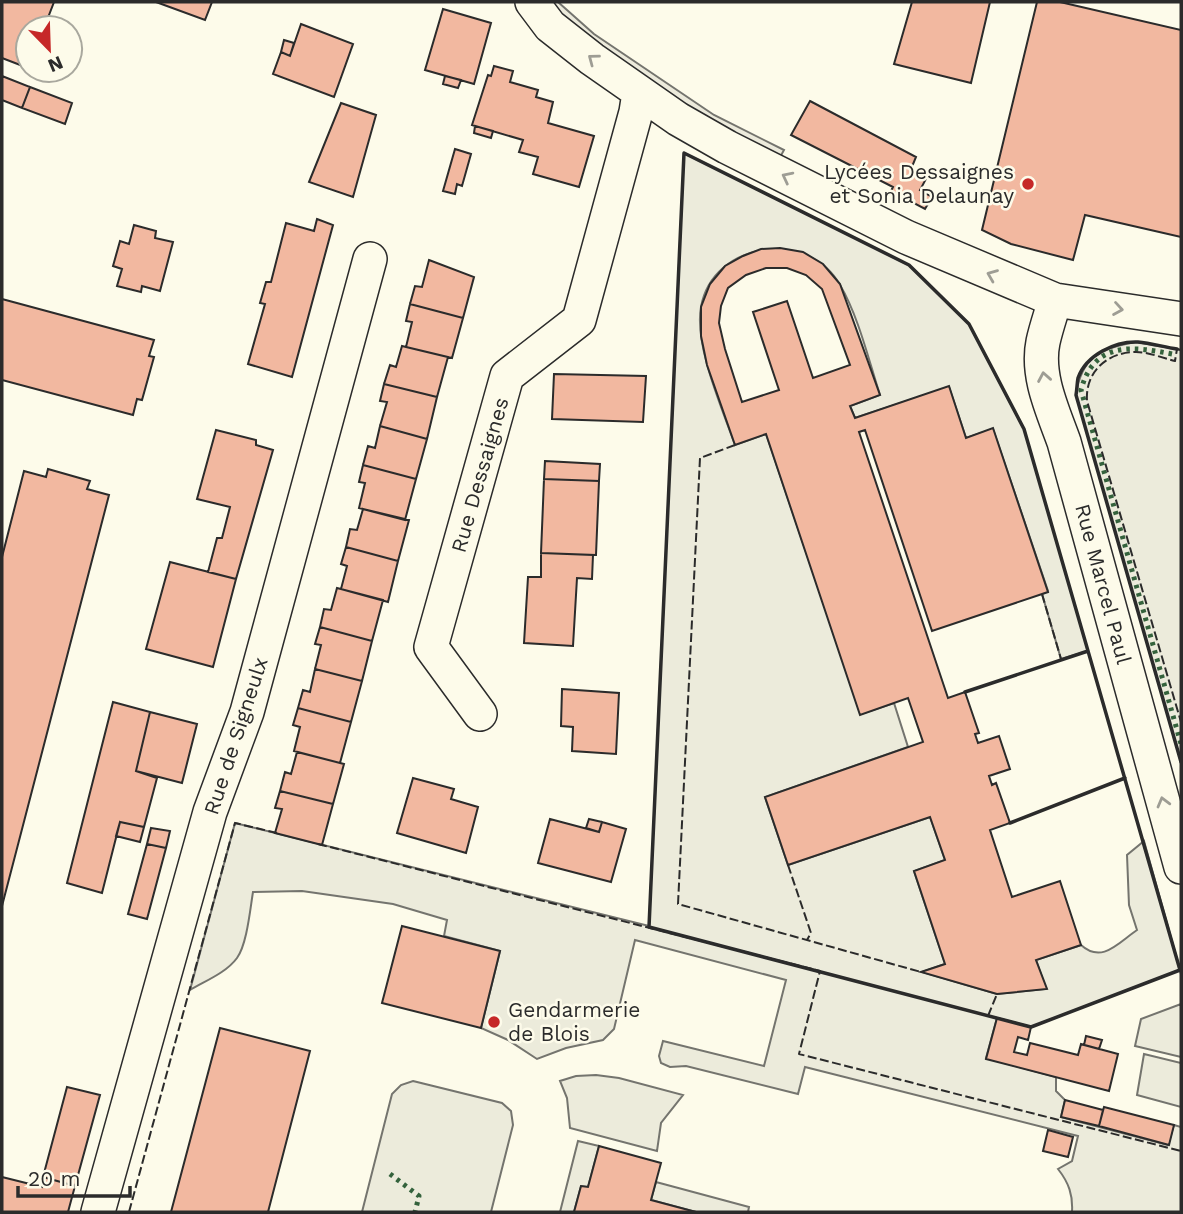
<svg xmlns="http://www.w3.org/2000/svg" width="1183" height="1214" viewBox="0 0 1183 1214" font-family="'Work Sans',sans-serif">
	<rect width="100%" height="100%" fill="#fdfbea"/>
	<!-- green -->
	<path fill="#ecebdb" stroke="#74746e" stroke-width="2" d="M684 153 909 265 969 324 1024 429 1088 651 1061 659 1042 594 1048 591 993 429 966 438 949 387 855 418 850 406 880 395C869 361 858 315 840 285 808 229 713 241 701 307 694 345 722 408 735 445L766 434 861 714 894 703 908 747 765 797 788 865 930 817 945 860 914 871 945 964 922 972 997 994 1046 989 1036 960 1081 945C1102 964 1118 943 1137 930L1129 905 1127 855 1144 841 1180 970 1031 1027 997 1018 986 1058 1056 1077V1091L1065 1100 1061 1117 1168 1145 1174 1125 1181 1127V1212H1072C1073 1195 1069 1183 1058 1169L1072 1161 1078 1136 805 1067 798 1094 686 1066 670 1067 661 1063 659 1056 663 1041 764 1066 786 980 635 940 614 1029 603 1040 566 1048 537 1059 508 1040 481 1028 500 951 444 936 447 920 393 904 302 891 253 892C250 910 247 944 237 958 226 973 205 981 190 990L235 823 649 926Z
		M1136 342 1181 350V762L1076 395C1081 357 1101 348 1136 342Z
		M1181 1004V1057L1135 1046 1141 1019Z
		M1144 1054 1181 1063V1107L1137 1095Z
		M596 1075 619 1078 683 1095 661 1123 657 1151 570 1128 567 1098 560 1081 576 1076Z
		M413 1081 502 1103 511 1111 513 1125 491 1212H362L392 1094 401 1085Z
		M578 1141 599 1146 588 1187 581 1186 574 1212H560Z
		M656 1182 749 1207 748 1212H696L651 1200Z"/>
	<!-- parking -->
	<path fill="#eceadb" stroke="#74746e" stroke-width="2" d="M543 2H558L594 34 714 115 784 150 778 161 701 122Z"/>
	<!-- building -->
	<path fill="#f2b8a0" stroke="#2b2b2b" stroke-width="2" fill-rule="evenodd" d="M2 2H54L44 28H28V68L2 58Z
		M156 2H212L205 20Z
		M912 2H990L971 83 894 64Z
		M1037 2H1060L1181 30V237L1085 215 1073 260 1011 244 982 230Z
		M443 9 491 23 474 84 425 70Z
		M301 24 353 44 334 97 273 74 281 52 290 56Z
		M284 40 294 43 290 56 281 52Z
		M494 66 513 71 510 82 538 90 536 97 553 102 548 123 594 136 579 187 533 174 538 157 519 152 523 140 472 125 488 75 491 76Z
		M2 76 30 87 22 108 2 100Z
		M445 76 461 80 458 88 443 84Z
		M30 87 72 103 65 124 22 108Z
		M810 101 916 157 911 169 927 177 920 190 932 197 925 209 891 191 893 187 791 135Z
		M341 103 376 115 353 197 309 182Z
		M475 126 493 131 491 138 474 133Z
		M455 149 471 154 462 186 457 184 455 194 443 191Z
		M317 219 333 225 292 377 248 364 265 304 260 303 266 282H271L286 223 314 231Z
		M134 225 156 231 155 238 173 242 160 291 142 286 141 292 117 286 122 269 113 266 120 241 129 244Z
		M780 248 803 252 823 264 840 284 880 395 850 406 855 418 949 386 966 438 993 428 1048 592 932 631 865 430 859 432 948 698 965 692 979 733 975 734 978 743 999 736 1010 769 989 776 992 785 996 783 1010 823 990 830 1012 897 1060 881 1081 945 1036 960 1047 989 997 994 921 972 945 964 914 871 945 860 930 817 788 865 765 797 923 742 908 698 860 715 766 434 735 445 707 365 701 336V307L710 284 725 266 743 256 761 249ZM766 268H787L806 275 822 289 850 365 813 378 787 301 753 312 779 390 742 402 725 349 719 323 721 306 728 288 746 275Z
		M429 260 474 277 463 318 410 304 415 286 422 287Z
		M2 299 154 340 149 356 154 357 142 400 137 399 133 415 2 380Z
		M410 304 463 318 452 358 406 347 412 322 406 321Z
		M402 346 448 357 437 397 384 384 390 365 396 367Z
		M554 374 646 376 643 422 552 419Z
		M384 384 437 397 427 439 380 426 387 402 380 401Z
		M380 426 427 439 416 479 363 465 368 446 375 448Z
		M216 430 256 440V445L273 450 236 579 208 572 217 538H222L230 507 197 499Z
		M545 461 600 464 599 481 544 479Z
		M363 465 416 479 405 520 359 508 365 483 359 482Z
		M48 469 90 481 87 489 109 495 2 906V557L24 471 46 477Z
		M544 479 599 481 596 555 541 553Z
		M363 509 409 520 398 561 346 547 350 529 357 530Z
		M346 547 398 561 388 602 341 589 347 566 341 564Z
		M541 553 593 555 592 579 577 578 573 646 524 643 528 577H541Z
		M170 562 236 579 213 667 146 649Z
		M337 588 383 600 372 641 320 627 324 609 331 610Z
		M320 627 372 641 362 681 315 669 321 645 315 644Z
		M315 669 362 681 351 722 298 708 303 690 310 692Z
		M562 689 619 693 616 754 572 751 573 727 561 726Z
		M113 702 150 712 136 771 157 778 144 827 120 822 102 893 67 883Z
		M298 708 351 722 340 763 294 751 300 727 293 725Z
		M150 712 197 724 182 783 136 771Z
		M297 752 344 764 333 804 280 791 285 772 291 774Z
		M413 778 454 789 451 799 478 807 466 853 397 833Z
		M280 791 333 804 322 845 275 833 282 809 275 808Z
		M550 819 599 832 602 822 626 829 611 882 538 863Z
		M589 819 602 822 599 832 586 828Z
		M120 822 144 827 140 842 116 836Z
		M151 828 170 831 166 848 147 844Z
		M147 844 166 848 147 919 128 914Z
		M402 926 500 951 481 1028 382 1003Z
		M997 1018 1031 1027 1028 1040 1018 1037 1014 1052 1027 1055 1030 1043 1078 1055 1081 1044 1118 1054 1109 1091 986 1059Z
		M220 1028 310 1051 268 1212H171Z
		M1086 1036 1102 1040 1099 1049 1084 1045Z
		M67 1087 100 1095 75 1186 43 1177Z
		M1065 1100 1103 1110 1099 1126 1061 1117Z
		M1104 1107 1174 1125 1169 1145 1099 1126Z
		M1048 1130 1073 1137 1068 1157 1043 1151Z
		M599 1146 661 1163 651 1200 696 1212H574L581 1186 588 1187Z
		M2 1177 42 1187 43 1177 75 1186 68 1212H2Z"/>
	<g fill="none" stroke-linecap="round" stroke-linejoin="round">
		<defs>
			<path id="minor" d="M532 2 550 26 592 59 678 119 727 147 906 237 1055 300 1181 319
				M1055 300C1051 314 1046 328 1043 342 1036 376 1053 411 1064 442L1181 867
				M480 714 431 647 507 376 579 320 636 112 639 93
				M98 1212 210 812 247 712 370 259"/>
		</defs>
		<!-- minor casing -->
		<use href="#minor" stroke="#2b2b2b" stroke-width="36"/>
		<!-- minor -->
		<use href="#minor" stroke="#fdfbea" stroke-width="33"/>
		<!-- hedge -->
		<path stroke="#34623c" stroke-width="5" stroke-dasharray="3.5 5" stroke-linecap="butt" d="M1172 354C1132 346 1094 341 1081 390L1181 744
			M1180 354H1181
			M390 1174 419 1196 415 1212"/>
		<!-- fence -->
		<path stroke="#2b2b2b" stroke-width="2" stroke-dasharray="9 3.5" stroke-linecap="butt" d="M1181 350 1177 349 1175 361C1163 358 1148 352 1136 352 1107 352 1085 372 1087 401L1181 722
			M735 445 700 458 678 904 921 972
			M1042 594 1061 659
			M318 844 820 971 799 1054 1181 1151
			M788 865 811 933 807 940
			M1180 970 1181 974
			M988 1016 997 994
			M129 1212 235 823 277 833"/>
		<!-- wall -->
		<path stroke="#2b2b2b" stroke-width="3.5" d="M684 153 909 265 969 324 1024 429 1180 970 1031 1027 649 927Z
			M1177 349C1164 347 1150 343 1138 342 1115 341 1086 355 1078 378 1077 383 1077 390 1076 395L1181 762
			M965 692 1088 651
			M1010 823 1125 778"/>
	</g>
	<!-- one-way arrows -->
	<defs><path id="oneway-chevron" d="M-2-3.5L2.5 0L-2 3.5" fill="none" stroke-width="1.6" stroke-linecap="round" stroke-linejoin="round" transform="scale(1.75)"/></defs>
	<g stroke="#9e9d94">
		<use href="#oneway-chevron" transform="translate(593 59) rotate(-143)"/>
		<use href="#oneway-chevron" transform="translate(787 177) rotate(-153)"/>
		<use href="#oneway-chevron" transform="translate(992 275) rotate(-158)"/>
		<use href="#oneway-chevron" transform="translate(1118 309) rotate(9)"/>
		<use href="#oneway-chevron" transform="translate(1044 377) rotate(-100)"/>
		<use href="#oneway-chevron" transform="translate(1163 802) rotate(-105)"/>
	</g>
	<!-- markers -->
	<g fill="#c62828" stroke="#fdfbea" stroke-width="2.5">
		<circle cx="1028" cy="184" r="7"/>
		<circle cx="494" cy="1022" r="7"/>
	</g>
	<g text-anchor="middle" stroke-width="5" stroke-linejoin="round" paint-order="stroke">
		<!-- poi labels -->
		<g font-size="21" fill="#2b2b2b" stroke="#fdfbea" text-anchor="end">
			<text x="1014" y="179">Lycées Dessaignes<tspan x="1014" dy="24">et Sonia Delaunay</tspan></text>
			<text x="508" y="1017" text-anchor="start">Gendarmerie<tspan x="508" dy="24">de Blois</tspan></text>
		</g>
		<!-- street labels -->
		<g font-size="21" fill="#2b2b2b" stroke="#fdfbea">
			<text transform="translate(480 475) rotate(-74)" y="7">Rue Dessaignes</text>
			<text transform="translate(1103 584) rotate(75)" y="7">Rue Marcel Paul</text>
			<text transform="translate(236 736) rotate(-72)" y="7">Rue de Signeulx</text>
		</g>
	</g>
	<!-- border -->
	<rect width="1183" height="1214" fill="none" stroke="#2b2b2b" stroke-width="7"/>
	<!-- north arrow -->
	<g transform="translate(49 49) rotate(157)"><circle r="33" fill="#fdfbea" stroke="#a9a89e" stroke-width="2"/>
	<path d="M0-5L12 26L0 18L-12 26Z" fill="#c62828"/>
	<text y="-10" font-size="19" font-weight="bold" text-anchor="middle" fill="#2b2b2b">N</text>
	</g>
	<!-- scale -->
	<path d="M18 1186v10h112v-10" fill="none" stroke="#2b2b2b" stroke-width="3.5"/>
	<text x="28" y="1186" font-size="21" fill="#2b2b2b" stroke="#fdfbea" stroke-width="5" paint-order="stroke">20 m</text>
</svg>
